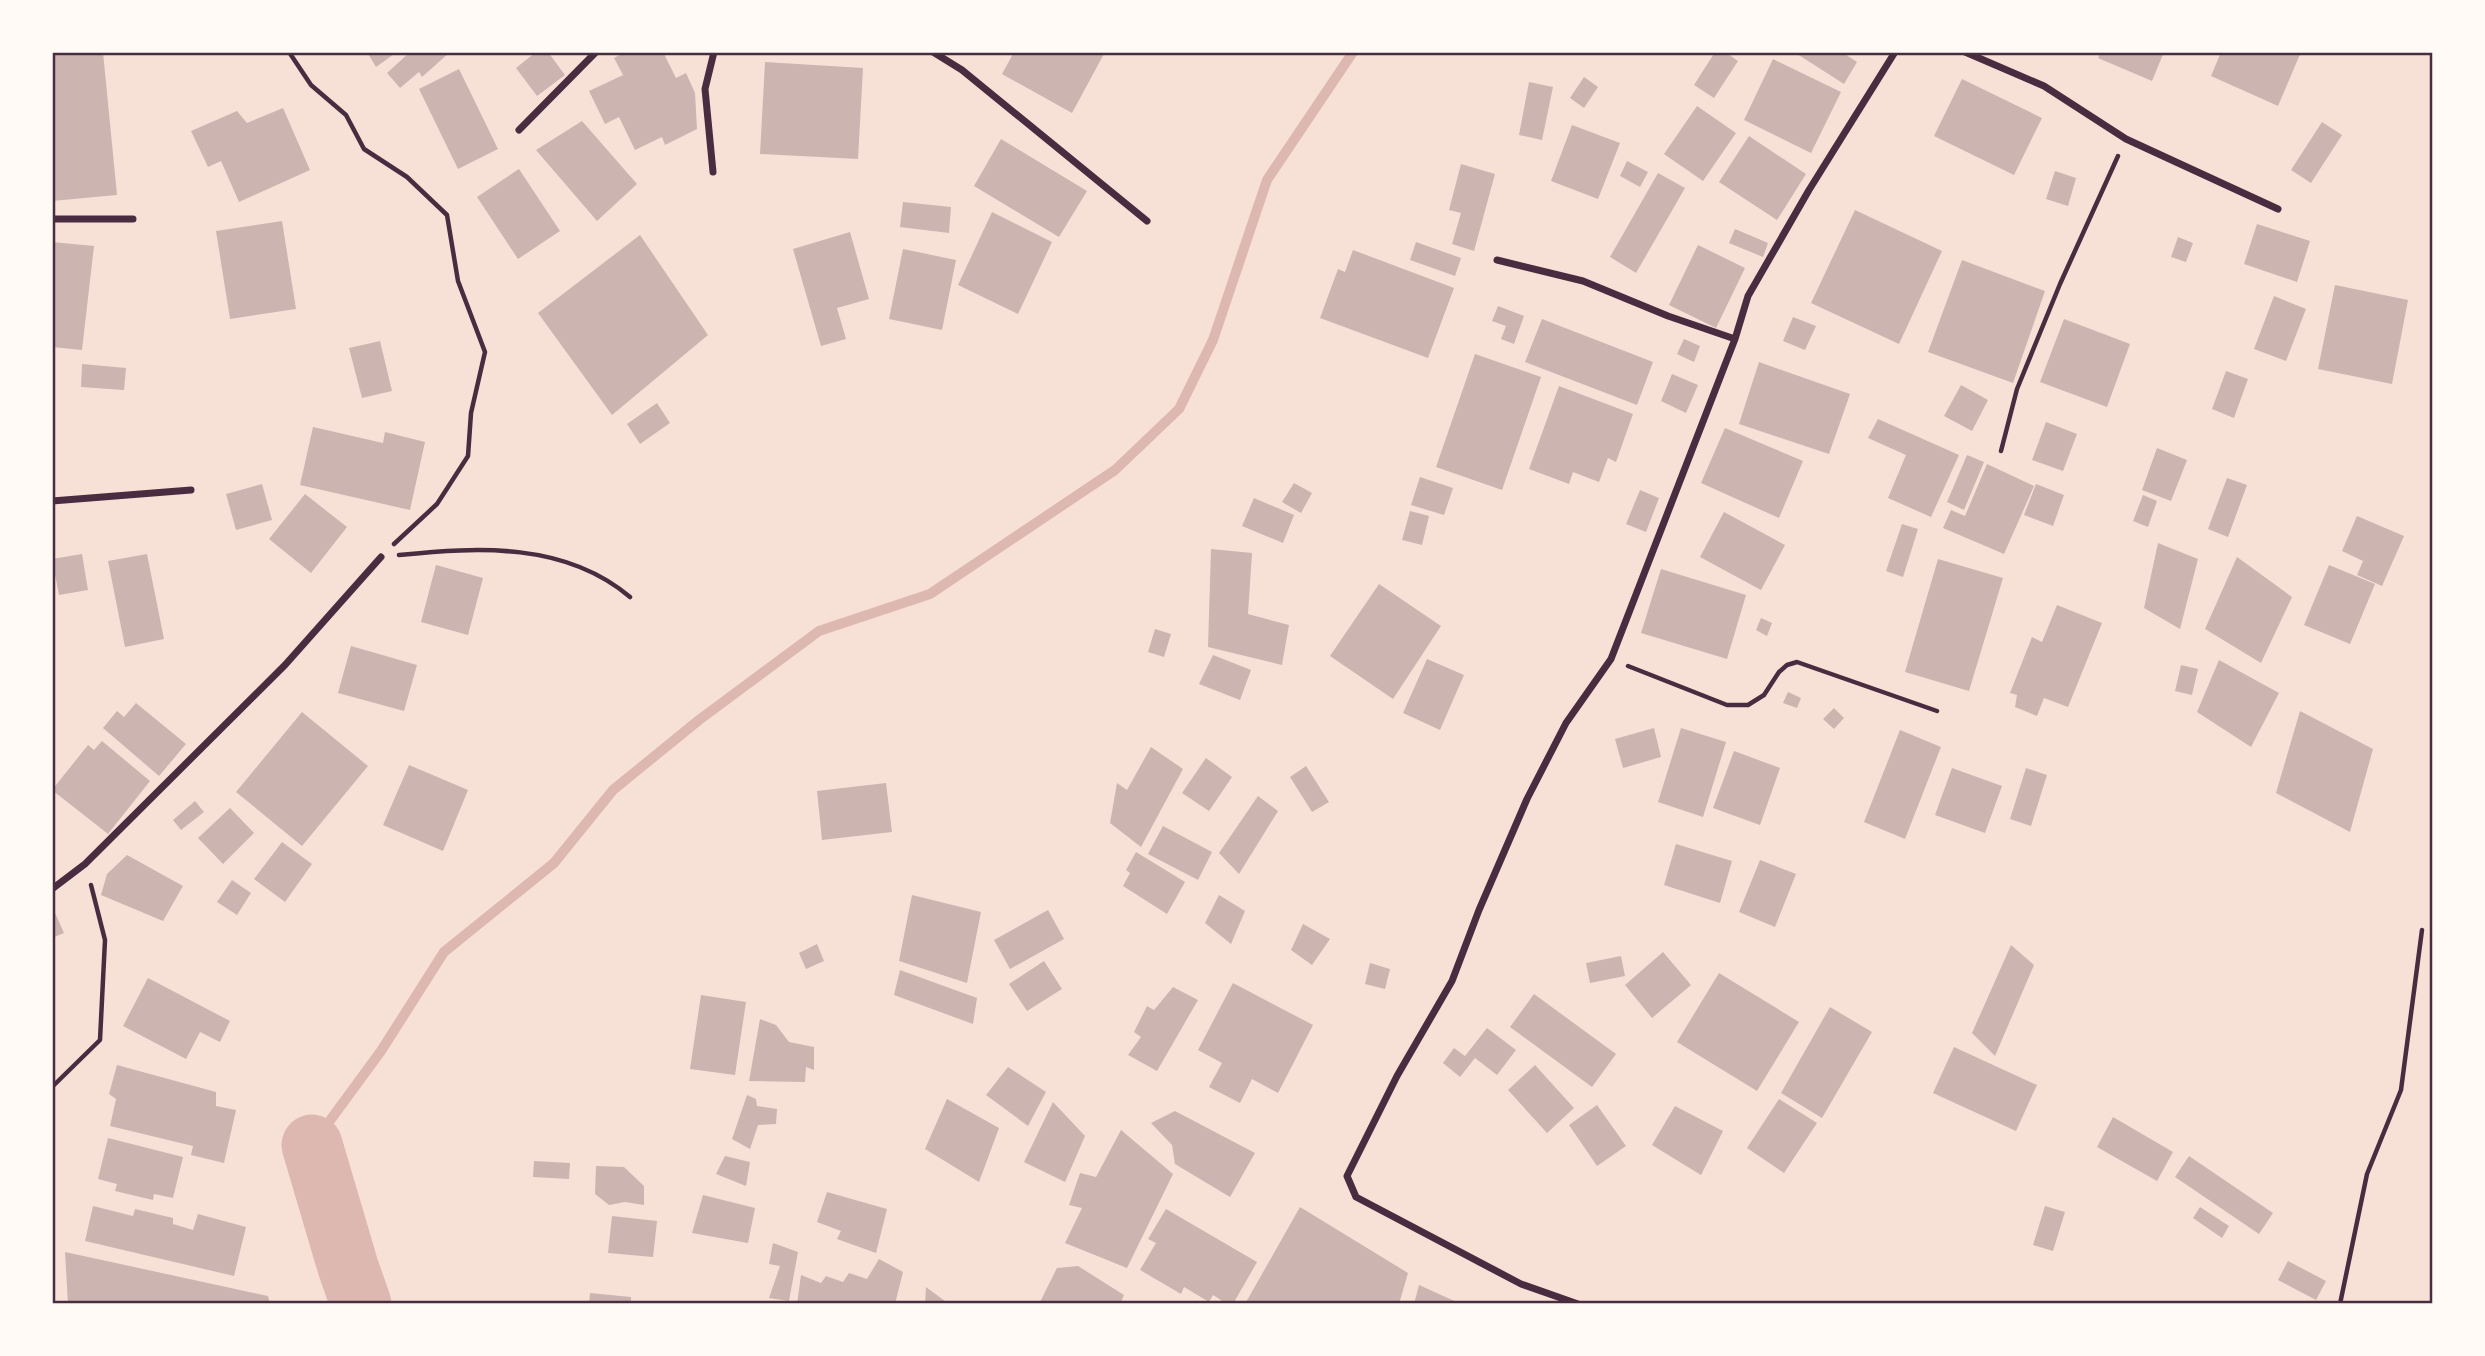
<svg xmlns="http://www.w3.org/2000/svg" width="2485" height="1356" viewBox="0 0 2485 1356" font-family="Karla,sans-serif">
	<rect width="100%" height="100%" fill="#f7e1d7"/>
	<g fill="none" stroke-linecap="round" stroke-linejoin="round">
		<!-- stream -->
		<path stroke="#dcb8b0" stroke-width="10" d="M312 1145 381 1051 444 952 554 863 613 790 699 720 819 631 930 594 1115 470 1179 409 1213 340 1267 180 1353 52"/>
		<!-- river -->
		<path stroke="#dcb8b0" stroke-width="61" d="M312 1145 348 1267 361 1304"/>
	</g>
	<!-- building -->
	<path fill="#ccb4b1" d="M81 52H103L117 195 52 201V55Z
		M367 52H397L376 67Z
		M410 52H450L422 77 419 72 400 88 387 73Z
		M536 52H548L565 75 537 96 516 68Z
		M625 52H663L676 78 686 73 695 93 697 129 665 145 662 137 635 150 619 117 605 124 589 91 623 75 614 58Z
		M1014 52H1105L1072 113 1002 74Z
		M1715 52H1725L1738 61 1714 98 1694 85Z
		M1794 52H1842L1857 62 1844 84Z
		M2101 52H2164L2152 81 2098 58Z
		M2221 52H2301L2278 106 2211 76Z
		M1773 59 1841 92 1811 153 1744 120Z
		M765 62 863 68 858 159 760 154Z
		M459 69 498 149 458 169 419 89Z
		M1584 77 1598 87 1584 108 1570 98Z
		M1962 79 2042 118 2014 175 1934 136Z
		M1529 82 1553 87 1542 140 1519 135Z
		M1697 106 1736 133 1703 181 1664 154Z
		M283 108 310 170 239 202 221 161 208 167 191 131 237 111 247 123Z
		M582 121 637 184 597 221 536 150Z
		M2322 122 2342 135 2311 183 2291 170Z
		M1572 125 1620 143 1598 199 1551 181Z
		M1749 136 1806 174 1777 220 1719 182Z
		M1001 139 1087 191 1059 237 974 186Z
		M1627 161 1648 172 1640 187 1620 176Z
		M1461 164 1495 174 1474 251 1452 244 1461 213 1449 210Z
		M519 169 560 231 518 259 477 197Z
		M2055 171 2076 178 2068 206 2046 199Z
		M1658 173 1685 188 1636 273 1610 257Z
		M903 202 951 207 949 233 900 227Z
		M1855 210 1942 251 1899 344 1811 303Z
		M992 212 1052 242 1018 314 958 285Z
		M282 221 296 309 230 319 216 231Z
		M2257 224 2310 241 2297 282 2244 264Z
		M1735 229 1768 243 1763 257 1729 243Z
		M850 232 869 299 837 308 846 339 821 346 793 249Z
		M640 235 708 335 612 415 538 313Z
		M2178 237 2193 243 2186 262 2171 257Z
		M52 242 94 246 82 350 52 347Z
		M1416 242 1461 258 1455 276 1410 260Z
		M1698 245 1745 268 1716 328 1669 305Z
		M903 249 956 260 942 330 889 319Z
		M1353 250 1454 288 1428 358 1320 318 1338 269 1345 272Z
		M1962 260 2045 291 2013 383 1928 352Z
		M2335 285 2408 300 2392 384 2318 369Z
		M2274 296 2306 309 2286 361 2254 349Z
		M1498 306 1524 316 1514 344 1501 339 1506 326 1492 321Z
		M1793 317 1816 326 1805 350 1783 341Z
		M1542 319 1653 362 1637 405 1525 362Z
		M2064 319 2130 344 2107 407 2040 382Z
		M1684 339 1700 346 1694 362 1677 354Z
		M380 341 392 391 362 398 349 348Z
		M1475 354 1541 377 1502 490 1436 467Z
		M1759 362 1850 394 1829 454 1739 424Z
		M82 364 126 368 124 390 81 387Z
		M2226 371 2248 379 2234 418 2212 409Z
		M1672 374 1698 385 1686 413 1661 401Z
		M1961 385 1988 400 1972 431 1944 416Z
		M1559 386 1633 414 1616 462 1608 458 1599 482 1573 472 1569 484 1529 469Z
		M657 403 670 423 640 444 627 424Z
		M1878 419 1959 455 1931 517 1888 498 1906 455 1868 438Z
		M2046 422 2077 434 2063 471 2032 460Z
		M313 427 383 443 385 432 425 442 410 510 300 485Z
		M1725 428 1803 461 1779 518 1701 483Z
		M2157 448 2187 460 2171 501 2142 490Z
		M1967 455 1984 462 1964 510 1947 502Z
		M1987 464 2034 486 2004 554 1943 528 1951 510 1965 516Z
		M1420 477 1453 488 1444 515 1411 505Z
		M2227 478 2247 485 2228 537 2208 529Z
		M1294 483 1312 493 1301 513 1282 502Z
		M262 484 272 520 236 530 226 494Z
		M2036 484 2064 495 2053 526 2024 515Z
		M1640 490 1659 498 1646 532 1626 524Z
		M305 494 347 527 311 573 269 539Z
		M2143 495 2157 501 2148 527 2133 521Z
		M1254 498 1294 515 1283 543 1242 526Z
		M1410 511 1429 516 1422 545 1402 540Z
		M1724 512 1785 545 1761 590 1700 557Z
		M2357 516 2404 536 2382 586 2357 575 2363 561 2342 551Z
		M1902 524 1918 529 1903 577 1886 571Z
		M2158 543 2198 559 2180 629 2144 608Z
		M1211 549 1252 553 1248 614 1289 625 1282 665 1208 647Z
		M82 554 88 590 59 595 52 559Z
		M147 554 164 639 125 647 108 561Z
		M2237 557 2292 597 2261 663 2205 629Z
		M1938 559 2003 578 1969 691 1905 672Z
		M436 565 483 578 468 635 421 622Z
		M2329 565 2375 584 2350 644 2304 625Z
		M1661 569 1746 595 1727 659 1641 633Z
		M1379 584 1441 626 1393 699 1330 656Z
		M2057 605 2102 623 2068 707 2044 698 2037 716 2015 707 2017 695 2010 693 2032 637 2042 642Z
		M1761 618 1772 623 1767 636 1756 630Z
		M1155 629 1171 634 1164 657 1148 652Z
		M351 646 417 665 404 711 338 693Z
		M1213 655 1251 670 1240 700 1199 684Z
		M1427 659 1464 675 1440 730 1403 713Z
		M2219 660 2279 693 2251 747 2197 712Z
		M2181 665 2198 669 2192 695 2175 691Z
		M1788 692 1801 698 1797 708 1783 703Z
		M136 703 186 744 159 776 103 728 117 711 124 717Z
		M1834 708 1844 718 1834 729 1823 719Z
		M2300 711 2373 749 2350 832 2276 793Z
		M302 712 368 766 302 846 236 792Z
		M1654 728 1661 757 1623 768 1615 739Z
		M1681 728 1726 742 1703 817 1658 802Z
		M1900 730 1941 747 1905 839 1864 822Z
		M102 741 150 781 108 834 52 790 88 745 94 750Z
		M1151 747 1183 769 1141 847 1110 823 1117 783 1127 790Z
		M1734 751 1780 768 1760 825 1713 808Z
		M1206 758 1232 777 1209 811 1182 793Z
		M409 765 468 790 443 851 383 825Z
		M1306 766 1329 802 1312 812 1290 777Z
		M1952 768 2002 786 1985 833 1935 815Z
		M2026 768 2047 775 2031 826 2010 819Z
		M886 783 892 832 822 840 817 791Z
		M1258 796 1278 811 1239 874 1219 853Z
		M195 801 204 812 181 830 173 820Z
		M230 808 254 833 223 864 198 838Z
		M1163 826 1212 852 1198 880 1148 854Z
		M282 842 312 864 285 902 254 879Z
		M1676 844 1732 861 1720 903 1664 885Z
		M1136 852 1185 882 1167 914 1123 886 1130 873 1126 870Z
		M127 855 183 886 163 921 101 895 107 874Z
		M1760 860 1796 874 1775 927 1739 912Z
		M232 880 251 893 237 915 217 902Z
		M912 895 981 912 967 983 899 961Z
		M1219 895 1245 911 1231 944 1205 923Z
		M52 906 64 933 52 938Z
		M1048 910 1064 939 1010 969 994 940Z
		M1303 924 1330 939 1312 965 1291 950Z
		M817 944 824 961 806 969 799 953Z
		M2011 945 2034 965 1995 1056 1972 1033Z
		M1663 952 1691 985 1652 1018 1625 985Z
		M1621 956 1625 976 1590 983 1586 963Z
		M1044 961 1062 989 1027 1011 1009 984Z
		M1370 963 1390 969 1385 989 1365 984Z
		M900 970 977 998 973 1024 894 995Z
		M1719 973 1799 1022 1757 1091 1677 1042Z
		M148 978 230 1021 220 1042 200 1032 186 1059 123 1026Z
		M1233 983 1313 1025 1278 1093 1252 1079 1240 1103 1209 1087 1222 1063 1198 1050Z
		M1173 987 1198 1000 1157 1071 1128 1055 1141 1037 1134 1032 1147 1006 1154 1010Z
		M1534 994 1616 1054 1592 1087 1510 1027Z
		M701 995 746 1002 735 1075 690 1069Z
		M1830 1007 1872 1032 1822 1118 1781 1093Z
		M760 1019 776 1025 789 1042 814 1047V1070L806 1067 805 1082 749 1081Z
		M1487 1028 1516 1050 1497 1075 1475 1058 1460 1077 1443 1063 1454 1048 1465 1056Z
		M1954 1047 2037 1085 2016 1131 1933 1093Z
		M117 1065 216 1092V1106L236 1110 224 1163 191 1155 193 1146 110 1126 116 1099 109 1094Z
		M1535 1065 1574 1108 1547 1133 1508 1090Z
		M1008 1067 1046 1092 1028 1126 986 1095Z
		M747 1095 756 1099 757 1106 777 1109 776 1124 758 1125 750 1149 732 1139Z
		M947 1099 999 1128 979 1182 925 1149Z
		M1779 1099 1817 1123 1784 1173 1747 1148Z
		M1053 1102 1085 1136 1065 1182 1024 1162Z
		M1597 1105 1626 1146 1597 1166 1569 1125Z
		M1675 1106 1723 1131 1701 1175 1652 1145Z
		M1175 1111 1255 1153 1230 1197 1175 1164 1172 1145 1151 1123Z
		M2113 1117 2173 1152 2157 1181 2097 1147Z
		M1121 1130 1173 1174 1127 1268 1065 1243 1082 1208 1069 1205 1080 1173 1096 1177Z
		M108 1138 183 1157 173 1198 154 1194 153 1200 115 1191 117 1184 98 1179Z
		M725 1156 750 1162 746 1186 716 1174Z
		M2189 1156 2273 1213 2259 1234 2175 1177Z
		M534 1161 570 1163 569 1179 533 1177Z
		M596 1166 624 1167 644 1186V1205L625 1202 609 1205 595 1194Z
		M827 1192 887 1209 876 1253 837 1239 841 1231 817 1222Z
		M703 1195 755 1208 748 1243 692 1233Z
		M93 1206 133 1216 135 1209 173 1218V1224L193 1230 198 1214 246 1227 234 1276 85 1241Z
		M2045 1206 2065 1212 2053 1251 2033 1245Z
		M1300 1207 1408 1273 1399 1304H1245Z
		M2200 1207 2229 1226 2222 1238 2193 1218Z
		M1166 1209 1257 1262 1233 1304H1227L1213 1295 1209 1302 1184 1287 1181 1294 1140 1270 1156 1243 1148 1239Z
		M612 1216 657 1221 653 1257 608 1253Z
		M773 1243 798 1252 789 1301 769 1298 780 1266 769 1264Z
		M65 1252 268 1296 270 1304H68Z
		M879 1259 903 1272 895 1304H797L801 1275 821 1283 826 1276 843 1282 849 1273 867 1279Z
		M2288 1261 2326 1281 2316 1300 2278 1280Z
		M1078 1266 1124 1295 1120 1304H1039L1057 1268Z
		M1419 1285 1461 1304H1414Z
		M926 1287 949 1304H925Z
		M590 1293 631 1297V1304H589Z"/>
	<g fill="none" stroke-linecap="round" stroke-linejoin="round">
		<!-- path -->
		<path stroke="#4a2c40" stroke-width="4.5" d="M289 52 311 85 346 115 364 149 407 177 447 215 458 281 485 352 471 413 468 456 437 504 394 544
			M2001 451 2017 389 2060 284 2118 156
			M399 555C479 547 565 542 630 597
			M1628 666 1727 705H1748L1764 695 1779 672 1787 665 1797 662 1937 711
			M52 1087 100 1040 105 940 91 885
			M2340 1304 2367 1174 2401 1090 2422 930"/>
		<!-- minor -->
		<path stroke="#4a2c40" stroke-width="7" d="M933 52 962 70 1147 221
			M1965 52 2044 86 2126 139 2278 209
			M519 130 596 52
			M713 172 705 89 714 52
			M52 219H133
			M1497 260 1583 281 1668 316 1735 339
			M52 501 191 490
			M52 889 85 864 285 665 381 557
			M1578 1304 1521 1284 1356 1197 1347 1176 1397 1076 1452 981 1479 910 1527 799 1566 723 1611 659 1735 339 1748 296 1809 190 1895 52"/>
	</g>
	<!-- border -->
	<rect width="2485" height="1356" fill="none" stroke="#fffaf5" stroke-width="108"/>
	<rect x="54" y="54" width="2377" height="1248" fill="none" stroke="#4a2c40" stroke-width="2.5"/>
</svg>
